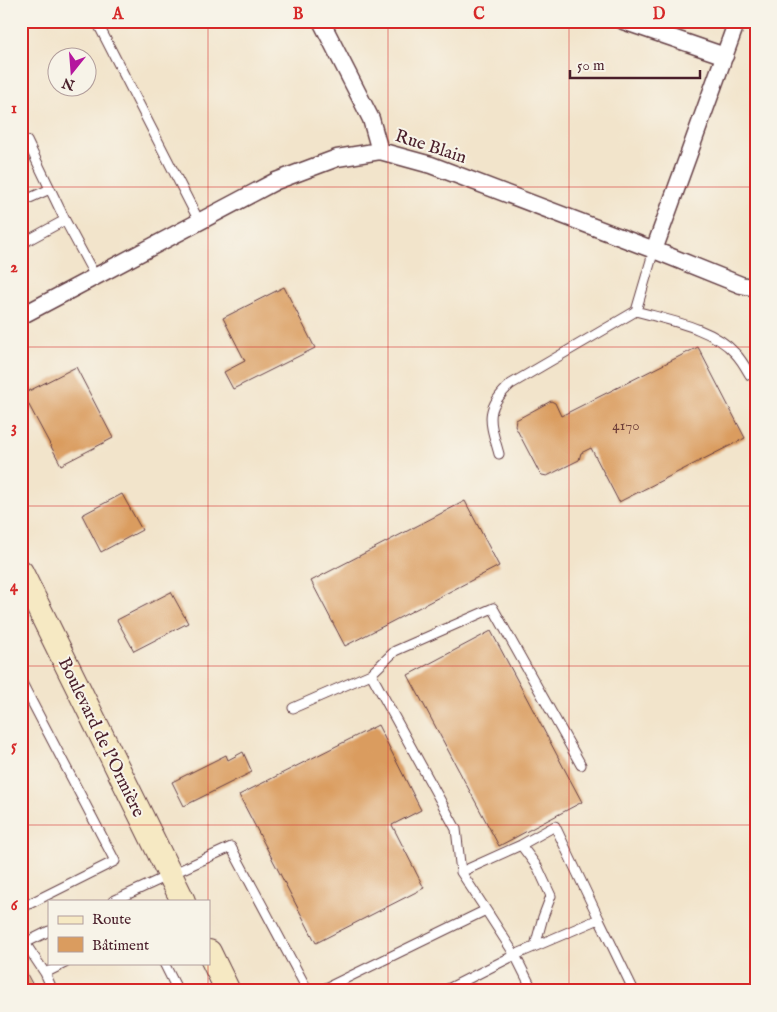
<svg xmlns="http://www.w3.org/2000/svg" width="777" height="1012" viewBox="0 0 777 1012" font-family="'IM FELL English',serif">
	<rect width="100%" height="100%" fill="#f7f3e8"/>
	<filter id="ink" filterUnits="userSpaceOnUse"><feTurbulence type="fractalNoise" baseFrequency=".02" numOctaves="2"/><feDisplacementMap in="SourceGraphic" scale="10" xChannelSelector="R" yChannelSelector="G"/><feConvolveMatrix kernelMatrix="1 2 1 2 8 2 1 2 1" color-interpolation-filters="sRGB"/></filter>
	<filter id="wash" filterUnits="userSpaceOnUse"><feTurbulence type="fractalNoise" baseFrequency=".0096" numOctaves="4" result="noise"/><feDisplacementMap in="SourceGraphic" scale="20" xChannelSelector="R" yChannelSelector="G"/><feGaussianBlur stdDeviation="1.12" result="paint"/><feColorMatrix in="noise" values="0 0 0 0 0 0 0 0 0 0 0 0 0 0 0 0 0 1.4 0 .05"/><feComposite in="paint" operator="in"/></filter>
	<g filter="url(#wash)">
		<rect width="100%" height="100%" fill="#f2e4cb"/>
		<g id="blocks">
			<!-- building -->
			<path fill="#da9c5f" d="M284 287 315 348 233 389 224 372 245 361 223 318Z
				M698 347 745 438 619 502 591 448 581 453 579 460 547 476 542 475 539 472 515 426 516 420 551 401 555 403 561 416Z
				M76 367 113 438 61 465 23 394Z
				M122 494 142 530 101 552 82 515Z
				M465 501 499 566 345 646 311 581Z
				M171 592 188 623 134 651 117 620Z
				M491 631 582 802 499 846 408 675Z
				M378 725 421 810 392 825 424 888 316 943 239 795Z
				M243 752 252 772 184 806 172 782 226 755 228 760Z
				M21 963 36 991H21Z"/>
		</g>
	</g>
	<g filter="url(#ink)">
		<use href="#blocks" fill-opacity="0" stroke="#633d43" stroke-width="1"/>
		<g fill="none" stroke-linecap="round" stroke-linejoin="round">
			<defs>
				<path id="lane" d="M99 21V26L199 221
					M21 145 27 141 65 220
					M21 202 50 189
					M21 244 65 220 95 276
					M636 311C667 320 713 328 735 353 741 359 746 368 750 375
					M499 454C490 422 483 409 511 384L636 311 654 250
					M371 674 395 651 493 608 581 765
					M21 681 115 861 21 908
					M293 708 371 674 456 829 461 872 486 910
					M521 845 538 868 551 896 543 917 535 946
					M461 872 521 845 555 826 599 919
					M113 901 231 847 308 991
					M49 931 25 943 45 973 53 991
					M164 963 178 991
					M45 973 65 963
					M320 991 486 910 515 955 599 919 634 991
					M444 991 515 955 533 991"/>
				<path id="street" d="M321 21 371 119 380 151
					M623 21 725 56
					M654 250 737 21
					M21 316 276 181 337 158 380 151 431 165 654 250 741 285 756 288"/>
				<path id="secondary" d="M21 572 183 901
					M209 952 228 991"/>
			</defs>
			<!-- lane casing -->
			<use href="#lane" stroke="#633d43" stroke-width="11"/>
			<!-- street casing -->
			<use href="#street" stroke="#633d43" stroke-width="19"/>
			<!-- secondary casing -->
			<use href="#secondary" stroke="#633d43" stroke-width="26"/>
			<!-- lane -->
			<use href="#lane" stroke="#fff" stroke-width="9"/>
			<!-- street -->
			<use href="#street" stroke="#fff" stroke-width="16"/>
			<!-- secondary -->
			<use href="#secondary" stroke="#f6e9c3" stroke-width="24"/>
		</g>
	</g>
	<!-- grid -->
	<path fill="none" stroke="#d62828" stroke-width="1" stroke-opacity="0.55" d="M208 21V901M388 21V991M569 21V991M21 187H756M21 347H756M21 506H756M21 666H756M21 825H756M208 963V991"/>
	<g text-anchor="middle" stroke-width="4" stroke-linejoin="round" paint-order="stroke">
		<!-- number labels -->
		<g font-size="15" fill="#6e3e38">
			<text x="626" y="430">4170</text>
		</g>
		<!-- street labels -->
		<g font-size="18" fill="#4a1f2b" stroke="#f7f3e8">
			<text transform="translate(431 146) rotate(18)" y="6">Rue Blain</text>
			<text transform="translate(102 737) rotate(64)" y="6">Boulevard de l'Ormière</text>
		</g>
	</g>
	<!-- margin -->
	<rect width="777" height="1012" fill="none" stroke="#f7f3e8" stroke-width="55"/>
	<!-- legend -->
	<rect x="48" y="900" width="162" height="65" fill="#f7f3e8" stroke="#b29e9c"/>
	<rect x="58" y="916" width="25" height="8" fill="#f6e9c3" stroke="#b29e9c"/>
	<text x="92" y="924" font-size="15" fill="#4a1f2b">Route</text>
	<rect x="58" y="937" width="25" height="15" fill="#da9c5f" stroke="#b29e9c"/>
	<text x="92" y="950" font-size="15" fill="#4a1f2b">Bâtiment</text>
	<!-- north arrow -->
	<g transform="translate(72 72) rotate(197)"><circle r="24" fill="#f7f3e8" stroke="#b29e9c"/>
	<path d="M0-4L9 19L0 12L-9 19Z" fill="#b5179e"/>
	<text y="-8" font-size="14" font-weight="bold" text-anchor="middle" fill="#4a1f2b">N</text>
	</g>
	<!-- scale -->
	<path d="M570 70v8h130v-8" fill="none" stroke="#4a1f2b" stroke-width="2.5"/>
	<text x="577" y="70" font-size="15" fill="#4a1f2b" stroke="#f7f3e8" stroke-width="4" paint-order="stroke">50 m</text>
	<rect x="28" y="28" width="722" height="956" fill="none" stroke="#d62828" stroke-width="2"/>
	<g font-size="16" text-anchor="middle" font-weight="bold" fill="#d62828">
		<text x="118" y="19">A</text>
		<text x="298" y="19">B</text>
		<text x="479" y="19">C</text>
		<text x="659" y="19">D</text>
		<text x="14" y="113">1</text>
		<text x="14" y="272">2</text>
		<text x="14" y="432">3</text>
		<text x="14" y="591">4</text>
		<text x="14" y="751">5</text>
		<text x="14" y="910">6</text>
	</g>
</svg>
